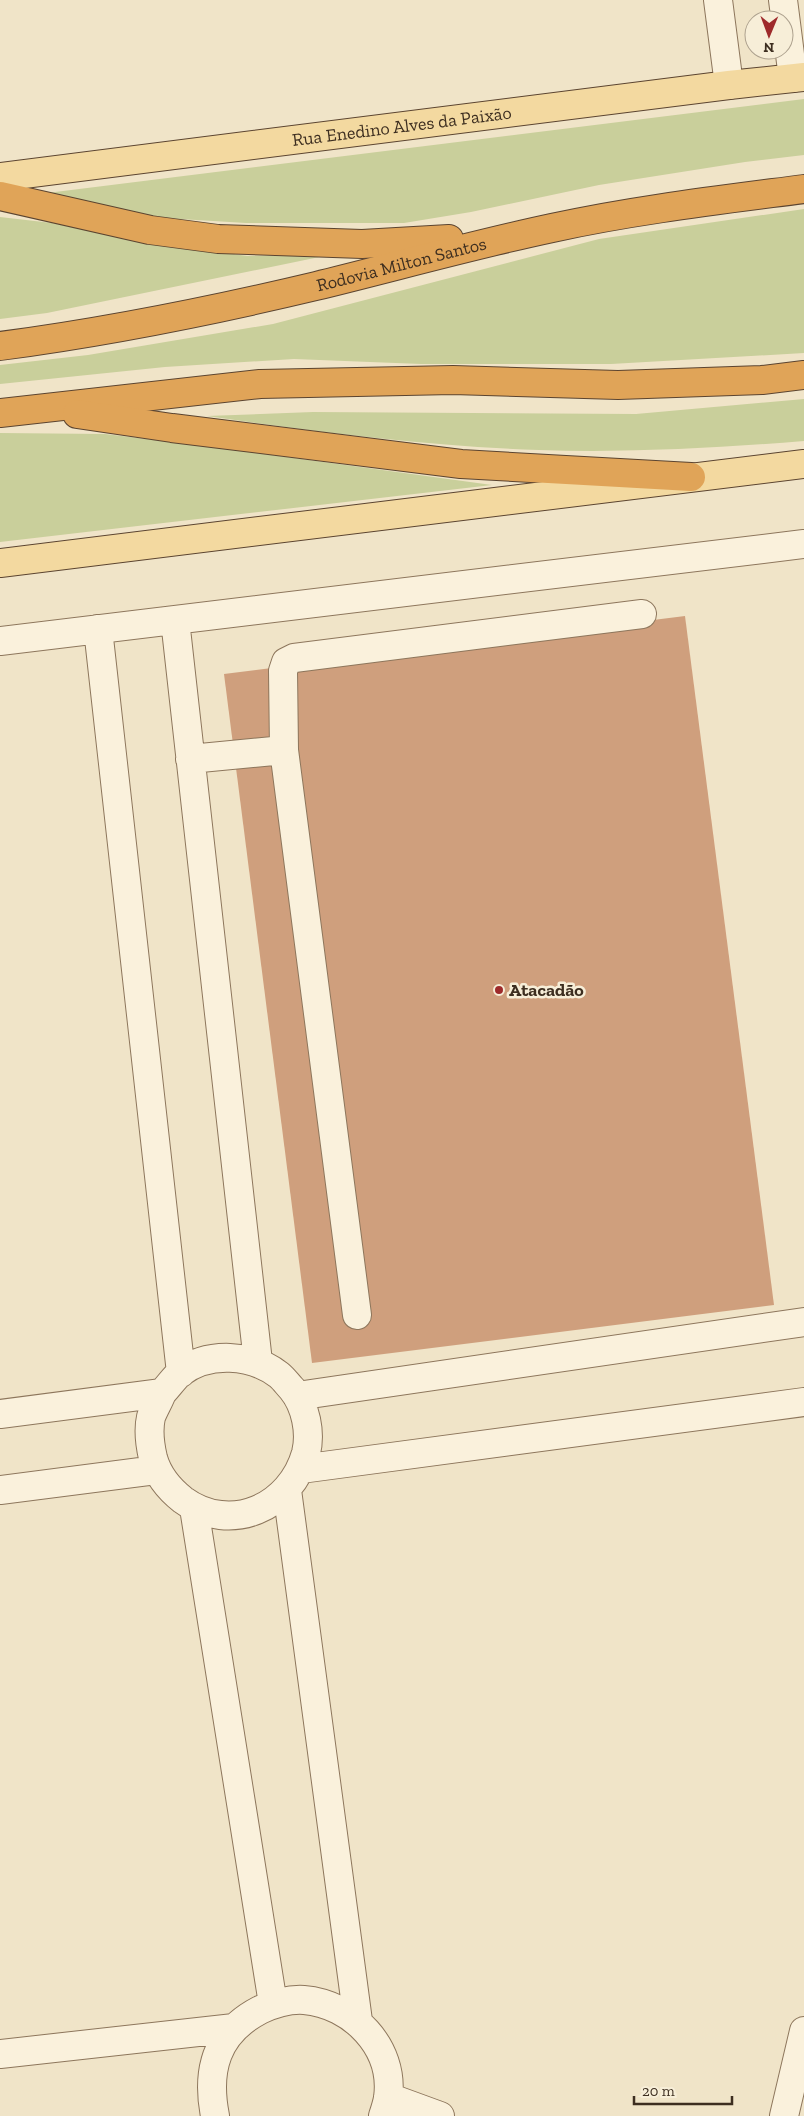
<svg xmlns="http://www.w3.org/2000/svg" width="804" height="2116" viewBox="0 0 804 2116" font-family="'Zilla Slab',serif">
	<rect width="100%" height="100%" fill="#f0e4c8"/>
	<!-- green -->
	<path fill="#c9cf9b" d="M804 99V155L745 162 599 185 471 212 404 223H246L147 217 39 194Z
		M804 209V353L611 364H421L294 359 165 367 0 384V365L88 355 273 324 599 239Z
		M0 217 104 229 193 248 247 256 334 254 47 313 0 319Z
		M804 399V441C716 448 627 453 539 450 427 446 317 432 207 416L313 412 636 414Z
		M0 433 105 434 229 449 492 485 0 542Z"/>
	<!-- building -->
	<path fill="#cf9f7d" d="M685 616 774 1305 312 1363 224 674Z"/>
	<g fill="none" stroke-linecap="round" stroke-linejoin="round">
		<defs>
			<path id="minor" d="M718 0 729 85
				M783 0 793 78
				M175 620 258 1362
				M98 629 181 1373
				M0 641 804 544
				M190 759 284 750
				M357 1315 284 750 283 671 286 662 294 658 642 614
				M297 1396 804 1322
				M0 1414 162 1393C168 1387 174 1378 180 1373 208 1351 252 1354 279 1375 284 1379 288 1385 292 1389 306 1406 311 1433 306 1453 291 1507 231 1535 183 1500 169 1489 158 1476 153 1458 150 1445 148 1430 151 1417 154 1409 159 1401 162 1393
				M301 1469 804 1402
				M0 1490 156 1470
				M287 1490 358 2021
				M194 1508 273 2004
				M0 2054 234 2028
				M388 2097 440 2116
				M215 2116C206 2070 216 2033 260 2010 273 2004 289 1999 304 2000 352 2004 395 2047 388 2098 387 2104 385 2110 383 2116
				M784 2116 804 2031"/>
			<g id="major">
				<path id="s1" d="M0 177 729 85 804 77"/>
				<path d="M0 563 804 464"/>
			</g>
			<g id="highway">
				<path d="M0 196 150 230 218 239 362 244 449 239"/>
				<path id="s2" d="M0 346C106 332 211 311 316 286 394 267 472 245 552 228 634 210 720 200 804 189"/>
				<path d="M0 413 260 384 453 380 618 385 762 380 804 375"/>
				<path d="M77 414 172 428 461 464 691 477"/>
			</g>
		</defs>
		<!-- minor casing -->
		<use href="#minor" stroke="#8d765c" stroke-width="30"/>
		<!-- major casing -->
		<use href="#major" stroke="#5b4430" stroke-width="30"/>
		<!-- highway casing -->
		<use href="#highway" stroke="#5b4430" stroke-width="30"/>
		<!-- minor -->
		<use href="#minor" stroke="#faf1dc" stroke-width="28"/>
		<!-- major -->
		<use href="#major" stroke="#f3d9a0" stroke-width="28"/>
		<!-- highway -->
		<use href="#highway" stroke="#e0a458" stroke-width="28"/>
	</g>
	<!-- markers -->
	<circle fill="#9e2a2b" stroke="#f7eed8" stroke-width="2" cx="499" cy="990" r="5"/>
	<g text-anchor="middle" stroke-width="5" stroke-linejoin="round" paint-order="stroke">
		<!-- street labels -->
		<g font-size="18" fill="#3d2e20" stroke="#f7eed8">
			<text dy="6" stroke="none"><textPath href="#s1" startOffset="405">Rua Enedino Alves da Paixão</textPath></text>
			<text dy="6" stroke="none"><textPath href="#s2" startOffset="410">Rodovia Milton Santos</textPath></text>
		</g>
		<!-- poi labels -->
		<g font-size="18" font-weight="bold" fill="#3d2e20" stroke="#f7eed8" text-anchor="start">
			<text x="509" y="996">Atacadão</text>
		</g>
	</g>
	<!-- north arrow -->
	<g transform="translate(769 35) rotate(181)"><circle r="24" fill="#f7eed8" stroke="#ada18e"/>
	<path d="M0-4L9 19L0 12L-9 19Z" fill="#9e2a2b"/>
	<text y="-8" font-size="14" font-weight="bold" text-anchor="middle" fill="#3d2e20">N</text>
	</g>
	<!-- scale -->
	<path d="M634 2096v8h98v-8" fill="none" stroke="#3d2e20" stroke-width="2.5"/>
	<text x="642" y="2096" font-size="15" fill="#3d2e20" stroke="#f7eed8" stroke-width="4" paint-order="stroke">20 m</text>
</svg>
